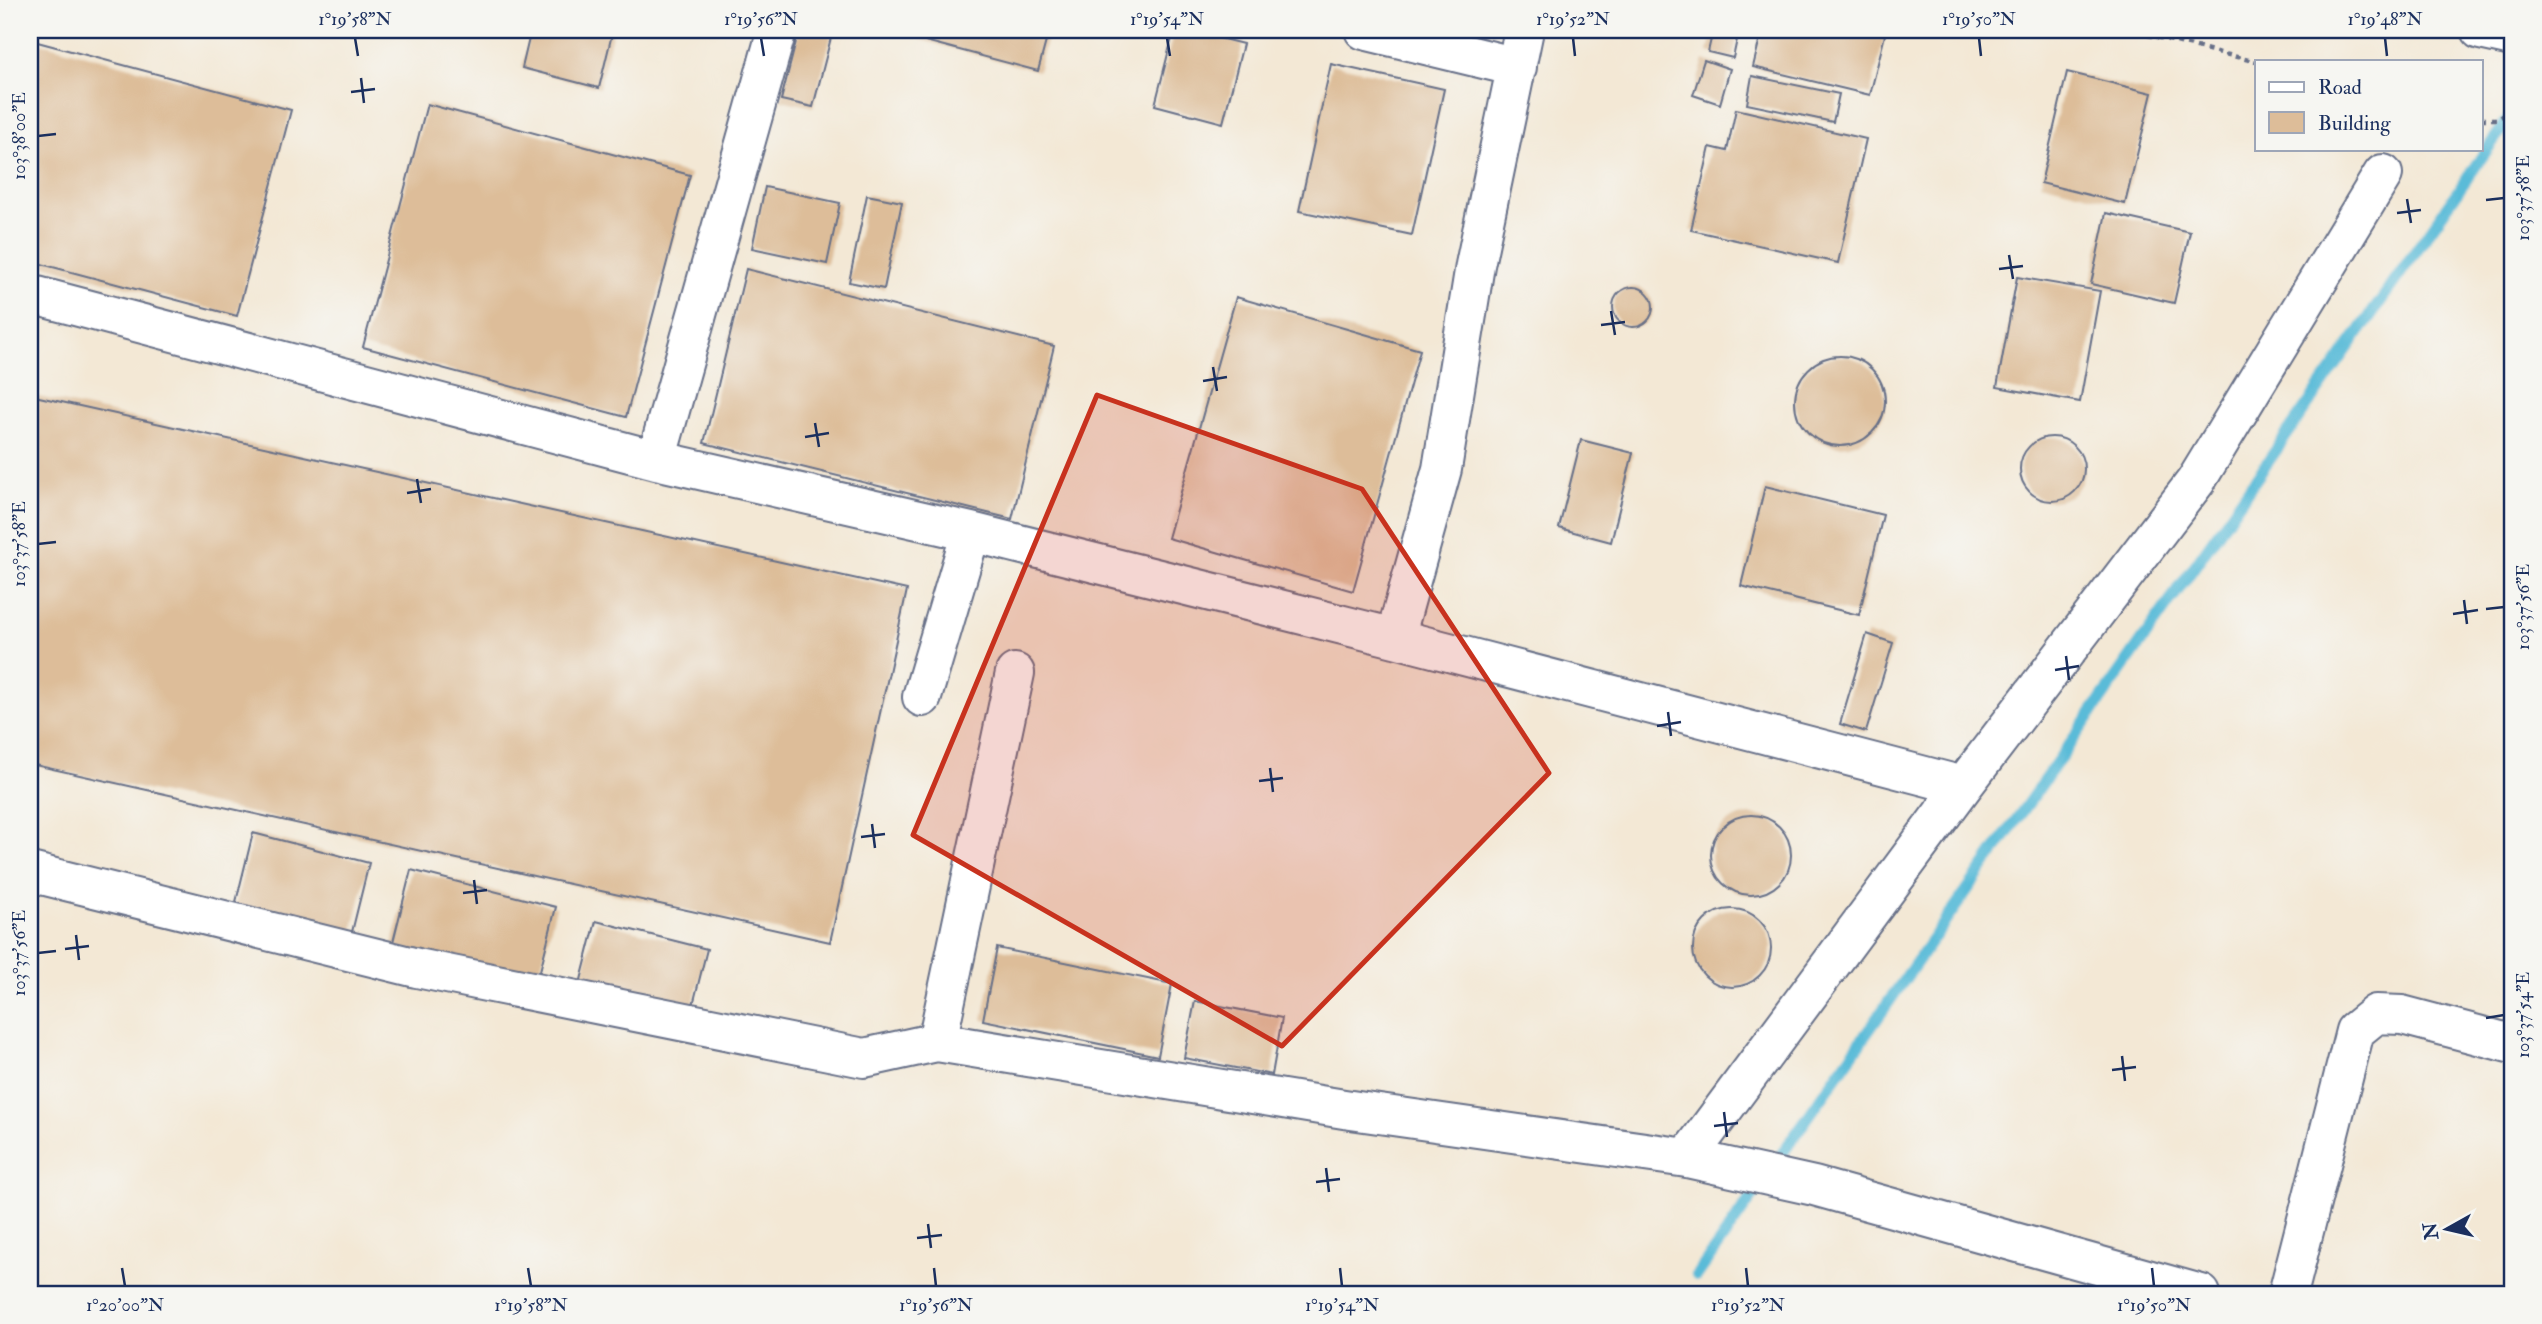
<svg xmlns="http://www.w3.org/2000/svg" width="2542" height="1324" viewBox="0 0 2542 1324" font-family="'IM FELL Double Pica',serif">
	<rect width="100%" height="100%" fill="#f6f6f2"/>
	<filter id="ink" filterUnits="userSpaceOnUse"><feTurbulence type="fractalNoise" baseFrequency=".0143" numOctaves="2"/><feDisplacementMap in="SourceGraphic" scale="14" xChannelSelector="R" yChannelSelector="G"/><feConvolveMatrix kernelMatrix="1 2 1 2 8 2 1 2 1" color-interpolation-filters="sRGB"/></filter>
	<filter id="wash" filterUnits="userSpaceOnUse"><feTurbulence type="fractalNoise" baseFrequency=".00686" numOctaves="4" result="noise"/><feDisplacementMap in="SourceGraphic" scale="28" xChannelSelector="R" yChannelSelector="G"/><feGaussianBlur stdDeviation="1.57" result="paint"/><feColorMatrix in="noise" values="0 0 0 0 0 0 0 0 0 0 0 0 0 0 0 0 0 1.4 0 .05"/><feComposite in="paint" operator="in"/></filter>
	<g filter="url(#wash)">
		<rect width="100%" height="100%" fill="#f3e8d5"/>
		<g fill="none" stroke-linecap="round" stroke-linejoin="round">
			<!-- stream -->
			<path stroke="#5abbd8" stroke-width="12" d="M1697 1275 2512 114"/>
		</g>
		<g id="blocks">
			<!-- building -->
			<path fill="#ddbd99" d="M531 30H613L599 88 522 68Z
				M799 30H833L813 107 781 100Z
				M884 30H1049L1038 71Z
				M1174 30H1187L1243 44 1223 123 1155 105Z
				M1713 30H1739L1733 58 1708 52Z
				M1762 30H1864L1885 35 1870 95 1753 67Z
				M30 40 291 110 237 316 30 261Z
				M1704 60 1730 69 1720 104 1693 95Z
				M1331 64 1444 89 1412 235 1299 211Z
				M2067 72 2152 93 2125 204 2041 183Z
				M1752 76 1839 94 1833 122 1747 104Z
				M427 104 690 175 626 417 363 347Z
				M1736 109 1866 139 1838 263 1691 230 1710 147 1727 151Z
				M765 187 840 203 827 264 752 248Z
				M867 195 902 202 884 289 849 282Z
				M2106 213 2190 232 2174 303 2091 284Z
				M746 269 1054 346 1012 519 704 443Z
				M2017 277 2100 291 2080 402 1997 387Z
				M1613 307a20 20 0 1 1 40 0a20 20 0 1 1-40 0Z
				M1236 297 1420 350 1353 591 1168 538Z
				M1795 401a45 45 0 1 1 90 0a45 45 0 1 1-90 0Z
				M30 395 907 590 830 942 30 764Z
				M2020 469a32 32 0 1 1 64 0a32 32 0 1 1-64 0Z
				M1581 440 1633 453 1611 542 1559 528Z
				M1765 486 1883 515 1859 615 1741 586Z
				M1867 634 1893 643 1866 732 1840 724Z
				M1711 855a40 40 0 1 1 80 0a40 40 0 1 1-80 0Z
				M253 833 369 863 351 936 235 906Z
				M411 870 556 907 537 983 392 946Z
				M1693 948a39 39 0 1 1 78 0a39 39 0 1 1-78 0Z
				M596 921 707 949 691 1013 580 984Z
				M997 948 1172 984 1158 1056 983 1020Z
				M1195 1001 1282 1018 1272 1075 1184 1058Z"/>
		</g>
	</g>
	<g filter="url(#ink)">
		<use href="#blocks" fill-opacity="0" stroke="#677088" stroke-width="2"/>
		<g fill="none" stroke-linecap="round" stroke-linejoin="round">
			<defs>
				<path id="minor" d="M1364 30 1517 67
					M30 294 656 460 971 532 1395 638 1963 786
					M656 460 777 30
					M1395 638 1442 469 1475 265 1524 30
					M922 697 971 532
					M30 872 417 968 864 1058 937 1042 1344 1109 1687 1158 1814 1186 2201 1294
					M937 1042 1015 673
					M1687 1158 1963 786 2196 481 2383 174
					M2288 1294 2355 1031 2376 1014 2402 1015 2512 1044"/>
				<path id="major" d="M2480 30 2512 37"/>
			</defs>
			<!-- minor casing -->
			<use href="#minor" stroke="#677088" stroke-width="42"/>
			<!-- major casing -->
			<use href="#major" stroke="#677088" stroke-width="42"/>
			<!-- path -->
			<path stroke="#677088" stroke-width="4.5" stroke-dasharray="5 5" stroke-linecap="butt" d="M2128 30 2257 62
				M2481 119H2496L2512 111"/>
			<!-- minor -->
			<use href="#minor" stroke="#fff" stroke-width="38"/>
			<!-- major -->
			<use href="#major" stroke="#fff" stroke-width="38"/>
		</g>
	</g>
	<!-- marked area -->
	<path fill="#c8321e" fill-opacity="0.2" stroke="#c8321e" stroke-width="5" stroke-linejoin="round" d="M1097 395 1362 489 1549 773 1282 1046 913 835Z"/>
	<!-- ticks -->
	<path fill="none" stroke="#1b2f5e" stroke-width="2.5" d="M355 38 358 56M761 38 764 56M1167 38 1170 56M1573 38 1575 56M1979 38 1981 56M2385 38 2387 56M361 78 364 103M351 92 375 89M38 136 56 134M2407 199 2411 223M2486 200 2504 198M2397 213 2421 210M2009 255 2013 279M1999 269 2023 266M1611 311 1615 335M1601 325 1625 322M1213 367 1217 391M1203 381 1227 377M815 423 819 447M805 437 829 433M417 479 421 503M407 493 431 489M38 544 56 542M2464 600 2467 624M2486 609 2504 607M2453 614 2478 610M2066 656 2069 680M2055 670 2079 666M1668 712 1671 736M1657 726 1681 722M1270 768 1273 792M1259 781 1283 778M872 824 875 848M861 837 885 834M474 880 477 904M463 893 487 890M76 935 79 960M65 949 89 946M38 953 56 951M2486 1018 2504 1015M2122 1056 2125 1081M2112 1070 2136 1067M1724 1112 1727 1137M1714 1126 1738 1123M1326 1168 1329 1192M1316 1182 1340 1179M928 1224 931 1248M917 1238 942 1235M122 1268 125 1286M528 1268 531 1286M934 1268 936 1286M1340 1268 1342 1286M1746 1268 1748 1286M2152 1268 2154 1286"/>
	<!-- margin -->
	<rect width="2542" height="1324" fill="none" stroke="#f6f6f2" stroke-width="77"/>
	<!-- legend -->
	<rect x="2255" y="60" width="228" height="91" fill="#f6f6f2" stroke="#9ea6b7" stroke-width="2"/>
	<rect x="2269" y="82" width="35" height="10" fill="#ffffff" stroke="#9ea6b7" stroke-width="2"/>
	<text x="2318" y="94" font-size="21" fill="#1b2f5e">Road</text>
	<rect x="2269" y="112" width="35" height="21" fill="#ddbd99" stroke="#9ea6b7" stroke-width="2"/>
	<text x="2318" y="130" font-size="21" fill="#1b2f5e">Building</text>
	<!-- north arrow -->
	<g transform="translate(2447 1229) rotate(262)" stroke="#f6f6f2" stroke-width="5" paint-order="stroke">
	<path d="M0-5L12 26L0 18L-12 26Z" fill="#1b2f5e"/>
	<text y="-10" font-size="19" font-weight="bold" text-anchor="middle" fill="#1b2f5e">N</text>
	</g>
	<rect x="38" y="38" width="2466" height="1248" fill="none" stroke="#1b2f5e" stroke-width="2.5"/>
	<g font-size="18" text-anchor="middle" fill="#1b2f5e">
		<text x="355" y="25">1°19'58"N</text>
		<text x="761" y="25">1°19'56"N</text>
		<text x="1167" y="25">1°19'54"N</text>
		<text x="1573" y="25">1°19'52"N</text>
		<text x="1979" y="25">1°19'50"N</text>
		<text x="2385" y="25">1°19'48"N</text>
		<text transform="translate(19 136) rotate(-90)" y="6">103°38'00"E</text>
		<text transform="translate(2523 198) rotate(-90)" y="6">103°37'58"E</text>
		<text transform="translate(19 544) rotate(-90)" y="6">103°37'58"E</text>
		<text transform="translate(2523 607) rotate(-90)" y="6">103°37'56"E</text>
		<text transform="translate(19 953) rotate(-90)" y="6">103°37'56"E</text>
		<text transform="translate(2523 1015) rotate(-90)" y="6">103°37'54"E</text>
		<text x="125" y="1311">1°20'00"N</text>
		<text x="531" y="1311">1°19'58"N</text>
		<text x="936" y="1311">1°19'56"N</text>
		<text x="1342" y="1311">1°19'54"N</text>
		<text x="1748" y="1311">1°19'52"N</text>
		<text x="2154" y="1311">1°19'50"N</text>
	</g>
</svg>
